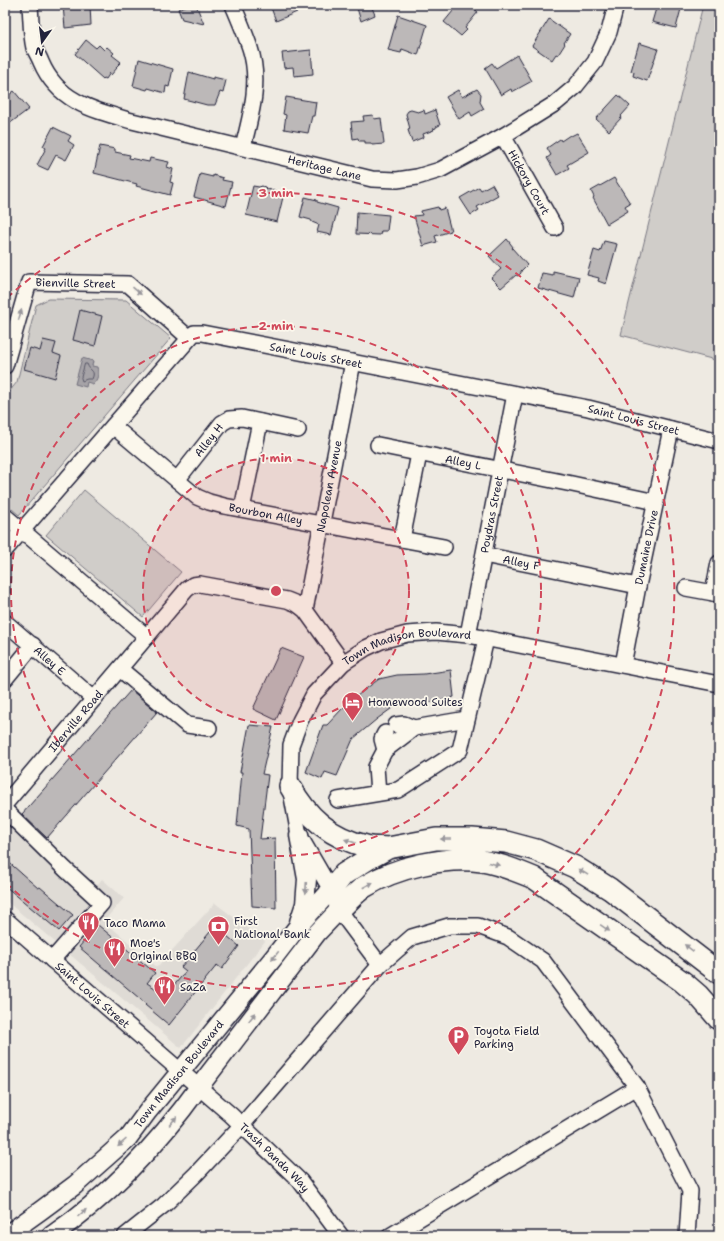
<svg xmlns="http://www.w3.org/2000/svg" width="724" height="1241" viewBox="0 0 724 1241" font-family="'Shantell Sans',sans-serif">
	<rect width="100%" height="100%" fill="#eeeae2"/>
	<filter id="ink" filterUnits="userSpaceOnUse"><feTurbulence type="fractalNoise" baseFrequency=".025" numOctaves="2"/><feDisplacementMap in="SourceGraphic" scale="8" xChannelSelector="R" yChannelSelector="G"/><feConvolveMatrix kernelMatrix="1 2 1 2 8 2 1 2 1" color-interpolation-filters="sRGB"/></filter>
	<g filter="url(#ink)">
		<!-- built -->
		<path fill="#dfdbd5" d="M5 821 94 889 102 879 124 898 104 921 157 967 215 903 265 941 181 1048 5 900Z"/>
		<!-- green -->
		<path fill="#d0cdc9" stroke="#797882" d="M703 5H719V361L621 335Z
			M48 299 126 300 171 338 19 515 5 503V397L17 382 36 305Z
			M84 490 181 572 143 617 46 535Z"/>
		<!-- water -->
		<path fill="#a6a3a7" stroke="#716f7c" d="M82 358 93 361 92 366 97 367C99 374 98 379 93 384L87 382 86 387 75 384Z"/>
		<g fill="none" stroke-linecap="round" stroke-linejoin="round">
			<!-- shore -->
			<path stroke="#575666" stroke-width="1" d="M85 364H87C90 372 96 370 92 379H87L82 381 81 378Z"/>
		</g>
		<!-- building -->
		<path fill="#bcb8b8" stroke="#22223b" d="M63 5H90L91 25 65 28Z
			M188 5H196L204 24 182 19 178 9Z
			M270 5H293L297 12 276 21Z
			M356 5H371L375 15 361 21Z
			M458 5H470L478 12 465 28 467 30 461 36 444 22Z
			M657 5H682L676 28 652 22Z
			M398 15 427 25 418 55 402 49 401 53 388 50Z
			M549 19 570 34 564 43 565 44 558 55 556 54 552 60 532 46Z
			M86 40 96 48 99 45 104 50 107 47 114 53 112 55 121 62 116 67 117 68 111 75 110 73 106 79 104 78 103 79 75 54Z
			M639 43 658 49 647 81 633 76 634 72 631 71Z
			M311 50 313 74 294 76 293 67 284 68 282 53Z
			M517 55 532 81 512 92 511 89 501 95 485 68 492 63 496 68Z
			M139 59 173 69 169 87 166 86 165 93 148 88 147 90 133 86Z
			M189 72 213 79V77L226 80 223 93 220 92 215 105H207L184 99Z
			M477 89 481 94 480 102 484 109 472 116 470 112 459 119 446 97 458 90 462 97Z
			M14 91 29 109 9 124 5 119V98Z
			M618 95 630 106 621 116 622 117 609 131 596 119Z
			M286 97 316 102 314 116H312L308 133 284 129 286 115 283 114Z
			M411 110 418 112 424 110 425 114 435 110 440 125 436 127V128L433 129 434 130 423 134 424 137 412 142 408 130 410 129 406 114 408 111Z
			M373 115 374 119 381 118 384 144 372 145 371 143H365V141H359L358 138 353 139 351 122 364 121 363 116Z
			M53 127 71 136 68 141 74 145 66 160 56 155 48 170 37 165 46 148 43 146Z
			M577 133 589 152 567 165 569 168 557 175 547 158 551 155 547 148 560 139 561 141 570 135 571 136Z
			M100 146 115 149V152L130 155 129 158 149 162 150 158 169 162 167 167 173 169 170 182 173 183 170 195 136 186 137 184 94 173Z
			M200 174 213 177V175L223 178 222 180 232 182 226 206 194 197Z
			M614 178 630 203 625 206 628 211 607 224 593 198 594 197 591 191Z
			M492 184 498 195 477 207 479 210 471 215 460 198 479 187 481 190Z
			M253 186 259 187 262 186 265 187 267 189 284 193 277 222 246 215Z
			M305 197 317 200V202L338 208 331 235 317 232 319 225 312 222 311 220 300 217Z
			M438 207 439 210 445 208 451 231 435 236 437 242 423 246 414 216 422 215 421 211Z
			M357 212 389 215 387 231H381L380 235 356 234Z
			M507 239 513 247 512 248 527 265 521 271V273L518 276 516 275 501 288 491 278 501 269 489 256Z
			M604 241 617 244 606 284 598 281 599 278 587 275 594 250 600 252Z
			M553 271 579 277 574 298 538 288 542 273 553 275Z
			M80 310 102 316 95 346 73 340Z
			M43 340 56 343 53 353 61 356 55 378 24 369 30 348 40 351Z
			M281 648 304 657 276 720 253 709Z
			M451 670 454 697 440 701 395 706 377 719 353 739 337 776 325 772 322 779 306 772 323 725H327L342 709 363 691 379 679 397 675 424 674Z
			M131 690 157 712 47 838 22 814Z
			M249 725 273 727 262 774 268 775 260 839 275 838 276 908 252 906 249 829 237 826 242 772H240Z
			M5 859 38 888 40 887 73 915 59 931 5 886Z
			M98 925 155 973 147 983 166 995 186 971 181 967 215 926 239 946 222 969 217 965 169 1025 145 1005 146 1004 79 947Z"/>
		<g fill="none" stroke-linecap="round" stroke-linejoin="round">
			<defs>
				<g id="minor">
					<path id="s1" d="M30 5C31 18 31 36 34 48 36 52 39 57 41 62 58 102 93 110 132 121L372 179 397 180 417 177 440 170 503 136 556 103 575 87 595 62 609 32 616 5"/>
					<path d="M233 5C239 19 245 33 250 48 261 81 251 115 243 147"/>
					<path id="s2" d="M503 136 555 228"/>
					<path id="s3" d="M5 366 29 282 128 284 189 338"/>
					<path id="s4" d="M113 426 197 497 209 502 224 506 444 547"/>
					<path id="s5" d="M378 445 572 484 656 502"/>
					<path id="s6" d="M177 480 222 423 229 419 242 418 298 430"/>
					<path d="M242 509 260 422"/>
					<path d="M5 516 147 637"/>
					<path d="M402 539 419 454"/>
					<path id="s7" d="M5 550 194 333H202L588 408 719 441"/>
					<path id="s8" d="M484 555 638 586"/>
					<path d="M686 588 719 594"/>
					<path d="M713 593 719 563"/>
					<path id="s9" d="M305 610 353 362"/>
					<path id="s10" d="M5 622 94 699"/>
					<path id="s11" d="M468 635 515 394"/>
					<path id="s12" d="M623 665 638 586 671 429"/>
					<path d="M120 669 187 725 209 728"/>
					<path d="M5 679 33 645"/>
					<path d="M396 725 404 724 414 728"/>
					<path d="M385 750 382 739 385 733"/>
					<path d="M378 793 376 767 385 750 414 728 467 719"/>
					<path d="M338 800 398 790 460 750 486 639"/>
					<path id="s13" d="M5 804 187 589 193 585 200 584 287 600 297 604 305 610 343 663"/>
					<path d="M5 810 65 869 102 903 52 960"/>
					<path id="s14" d="M5 919 231 1115 300 1181 341 1236"/>
					<path id="s15" d="M380 965 339 910 331 890 299 835 290 786 291 745 300 721 314 694 343 663 366 648 381 641 407 634 436 632 468 635 719 684"/>
					<path d="M125 1236 164 1205 196 1174 242 1125 380 965 412 937 449 926H478L508 937 543 961 637 1087 690 1191 687 1236"/>
					<path d="M390 1236 637 1087"/>
				</g>
				<g id="major">
					<path d="M299 922 305 904 307 879 299 835"/>
					<path id="s16" d="M5 1236 40 1211 75 1185 128 1138 148 1111 275 956 299 925 331 890"/>
					<path d="M51 1236C109 1196 158 1144 199 1087L317 933 339 910"/>
				</g>
				<path id="highway" d="M290 786C307 817 330 838 366 846 373 848 381 847 388 848
					M331 890 344 874 368 859 388 848 436 839H472L506 842 536 850 575 867 610 889 719 973
					M339 910C347 903 355 893 364 887 396 867 445 856 482 861 500 864 517 871 534 878L683 982 698 995 719 1019"/>
			</defs>
			<!-- minor casing -->
			<use href="#minor" stroke="#22223b" stroke-width="18"/>
			<!-- major casing -->
			<use href="#major" stroke="#22223b" stroke-width="21"/>
			<!-- highway casing -->
			<use href="#highway" stroke="#22223b" stroke-width="24"/>
			<!-- minor -->
			<use href="#minor" stroke="#fbf7ec" stroke-width="15"/>
			<!-- major -->
			<use href="#major" stroke="#fbf7ec" stroke-width="18"/>
			<!-- highway -->
			<use href="#highway" stroke="#fbf7ec" stroke-width="21"/>
		</g>
		<!-- one-way arrows -->
		<defs><path id="oneway-solid" d="M-6-.8H1V-3.2L6.5 0L1 3.2V.8H-6Z"/></defs>
		<g fill="#99979c">
			<use href="#oneway-solid" transform="translate(137 291) rotate(41)"/>
			<use href="#oneway-solid" transform="translate(20 315) rotate(-74)"/>
			<use href="#oneway-solid" transform="translate(446 839) rotate(-180)"/>
			<use href="#oneway-solid" transform="translate(350 841) rotate(-161)"/>
			<use href="#oneway-solid" transform="translate(494 864) rotate(14)"/>
			<use href="#oneway-solid" transform="translate(583 872) rotate(-149)"/>
			<use href="#oneway-solid" transform="translate(368 885) rotate(-28)"/>
			<use href="#oneway-solid" transform="translate(306 888) rotate(93)"/>
			<use href="#oneway-solid" transform="translate(605 928) rotate(35)"/>
			<use href="#oneway-solid" transform="translate(689 948) rotate(-143)"/>
			<use href="#oneway-solid" transform="translate(275 956) rotate(128)"/>
			<use href="#oneway-solid" transform="translate(252 1017) rotate(-53)"/>
			<use href="#oneway-solid" transform="translate(173 1121) rotate(-50)"/>
			<use href="#oneway-solid" transform="translate(122 1143) rotate(138)"/>
			<use href="#oneway-solid" transform="translate(82 1213) rotate(-41)"/>
		</g>
	</g>
	<!-- distance rings -->
	<circle cx="276" cy="591" r="133" fill="#d1495b" fill-opacity=".12"/>
	<g fill="none" stroke="#d1495b" stroke-width="2" stroke-dasharray="7 5">
		<circle cx="276" cy="591" r="133"/>
		<circle cx="276" cy="591" r="265"/>
		<path d="M7 298A398 398 0 1 1 7 884"/>
	</g>
	<!-- icons -->
	<defs>
		<symbol id="hotel-pin" viewBox="-11 -11 22 30"><path d="M0 17L-7.5 6A9.5 9.5 0 1 1 7.5 6Z" fill="#d1495b" stroke="#fbf7ec"/><path d="M-6-4.5h1.5V1H6V5H4.5V3h-9V5H-6ZM-4 0a1.8 1.8 0 1 1 3.6 0ZM.5 0V-2.5h3Q6-2.5 6 0Z" fill="#fff"/></symbol>
		<symbol id="restaurant-pin" viewBox="-11 -11 22 30"><path d="M0 17L-7.5 6A9.5 9.5 0 1 1 7.5 6Z" fill="#d1495b" stroke="#fbf7ec"/><path d="M-5-6h1v4h1v-4h1v4h1v-4h1v5L-1.5 .5V6h-2V.5L-5-1ZM5-6V6H3V1.5H1.5Q1.5-4 5-6Z" fill="#fff"/></symbol>
		<symbol id="bank-pin" viewBox="-11 -11 22 30"><path d="M0 17L-7.5 6A9.5 9.5 0 1 1 7.5 6Z" fill="#d1495b" stroke="#fbf7ec"/><path d="M-6-4H6V4H-6ZM0-2.3a2.3 2.3 0 1 0 0 4.6a2.3 2.3 0 1 0 0-4.6Z" fill="#fff"/></symbol>
		<symbol id="parking-pin" viewBox="-11 -11 22 30"><path d="M0 17L-7.5 6A9.5 9.5 0 1 1 7.5 6Z" fill="#d1495b" stroke="#fbf7ec"/><path d="M-3.5-5.5H1a3.5 3.5 0 0 1 0 7H-1V5.5H-3.5ZM-1-3.4V-.6H.8a1.4 1.4 0 0 0 0-2.8Z" fill="#fff"/></symbol>
	</defs>
	<g fill-rule="evenodd">
		<use href="#hotel-pin" x="340" y="690" width="25" height="34"/>
		<use href="#restaurant-pin" x="76" y="910" width="25" height="34"/>
		<use href="#bank-pin" x="206" y="914" width="25" height="34"/>
		<use href="#restaurant-pin" x="102" y="936" width="25" height="34"/>
		<use href="#restaurant-pin" x="152" y="974" width="25" height="34"/>
		<use href="#parking-pin" x="446" y="1024" width="25" height="34"/>
	</g>
	<g text-anchor="middle" stroke-width="3.5" stroke-linejoin="round" paint-order="stroke">
		<!-- street labels -->
		<g font-size="11" fill="#22223b" stroke="#fbf7ec">
			<text dy="4" stroke="none"><textPath href="#s1" startOffset="370">Heritage Lane</textPath></text>
			<text dy="4" stroke="none"><textPath href="#s2" startOffset="53">Hickory Court</textPath></text>
			<text dy="4" stroke="none"><textPath href="#s3" startOffset="134">Bienville Street</textPath></text>
			<text dy="4" stroke="none"><textPath href="#s7" startOffset="412">Saint Louis Street</textPath></text>
			<text dy="4" stroke="none"><textPath href="#s7" startOffset="736">Saint Louis Street</textPath></text>
			<text dy="4" stroke="none"><textPath href="#s6" startOffset="51">Alley H</textPath></text>
			<text dy="4" stroke="none"><textPath href="#s5" startOffset="87">Alley L</textPath></text>
			<text dy="4" stroke="none"><textPath href="#s9" startOffset="126">Napolean Avenue</textPath></text>
			<text dy="4" stroke="none"><textPath href="#s4" startOffset="181">Bourbon Alley</textPath></text>
			<text dy="4" stroke="none"><textPath href="#s11" startOffset="123">Poydras Street</textPath></text>
			<text dy="4" stroke="none"><textPath href="#s12" startOffset="120">Dumaine Drive</textPath></text>
			<text dy="4" stroke="none"><textPath href="#s8" startOffset="38">Alley F</textPath></text>
			<text dy="4" stroke="none"><textPath href="#s15" startOffset="411">Town Madison Boulevard</textPath></text>
			<text dy="4" stroke="none"><textPath href="#s10" startOffset="59">Alley E</textPath></text>
			<text dy="4" stroke="none"><textPath href="#s13" startOffset="109">Iberville Road</textPath></text>
			<text dy="4" stroke="none"><textPath href="#s14" startOffset="116">Saint Louis Street</textPath></text>
			<text dy="4" stroke="none"><textPath href="#s16" startOffset="239">Town Madison Boulevard</textPath></text>
			<text dy="4" stroke="none"><textPath href="#s14" startOffset="360">Trash Panda Way</textPath></text>
		</g>
		<!-- poi labels -->
		<g font-size="11" fill="#22223b" stroke="#fbf7ec" text-anchor="start">
			<text x="368" y="706">Homewood Suites</text>
			<text x="234" y="925">First<tspan x="234" dy="13">National Bank</tspan></text>
			<text x="104" y="927">Taco Mama</text>
			<text x="130" y="947">Moe's<tspan x="130" dy="13">Original BBQ</tspan></text>
			<text x="180" y="991">SaZa</text>
			<text x="474" y="1035">Toyota Field<tspan x="474" dy="13">Parking</tspan></text>
		</g>
	</g>
	<circle cx="276" cy="591" r="6" fill="#d1495b" stroke="#fbf7ec" stroke-width="2"/>
	<g font-size="12" text-anchor="middle" font-weight="bold" fill="#d1495b" stroke="#fbf7ec" stroke-width="3.5" stroke-linejoin="round" paint-order="stroke">
		<text x="276" y="197">3 min</text>
		<text x="276" y="330">2 min</text>
		<text x="276" y="462">1 min</text>
	</g>
	<!-- margin -->
	<rect width="724" height="1241" fill="none" stroke="#fbf7ec" stroke-width="20"/>
	<rect x="10" y="10" width="704" height="1221" fill="none" stroke="#22223b" stroke-width="1.5" filter="url(#ink)"/>
	<!-- north arrow -->
	<g transform="translate(42 42) rotate(194)" stroke="#fbf7ec" stroke-width="3" paint-order="stroke">
	<path d="M0-3L7 15L0 10L-7 15Z" fill="#22223b"/>
	<text y="-6" font-size="11" font-weight="bold" text-anchor="middle" fill="#22223b">N</text>
	</g>
</svg>
